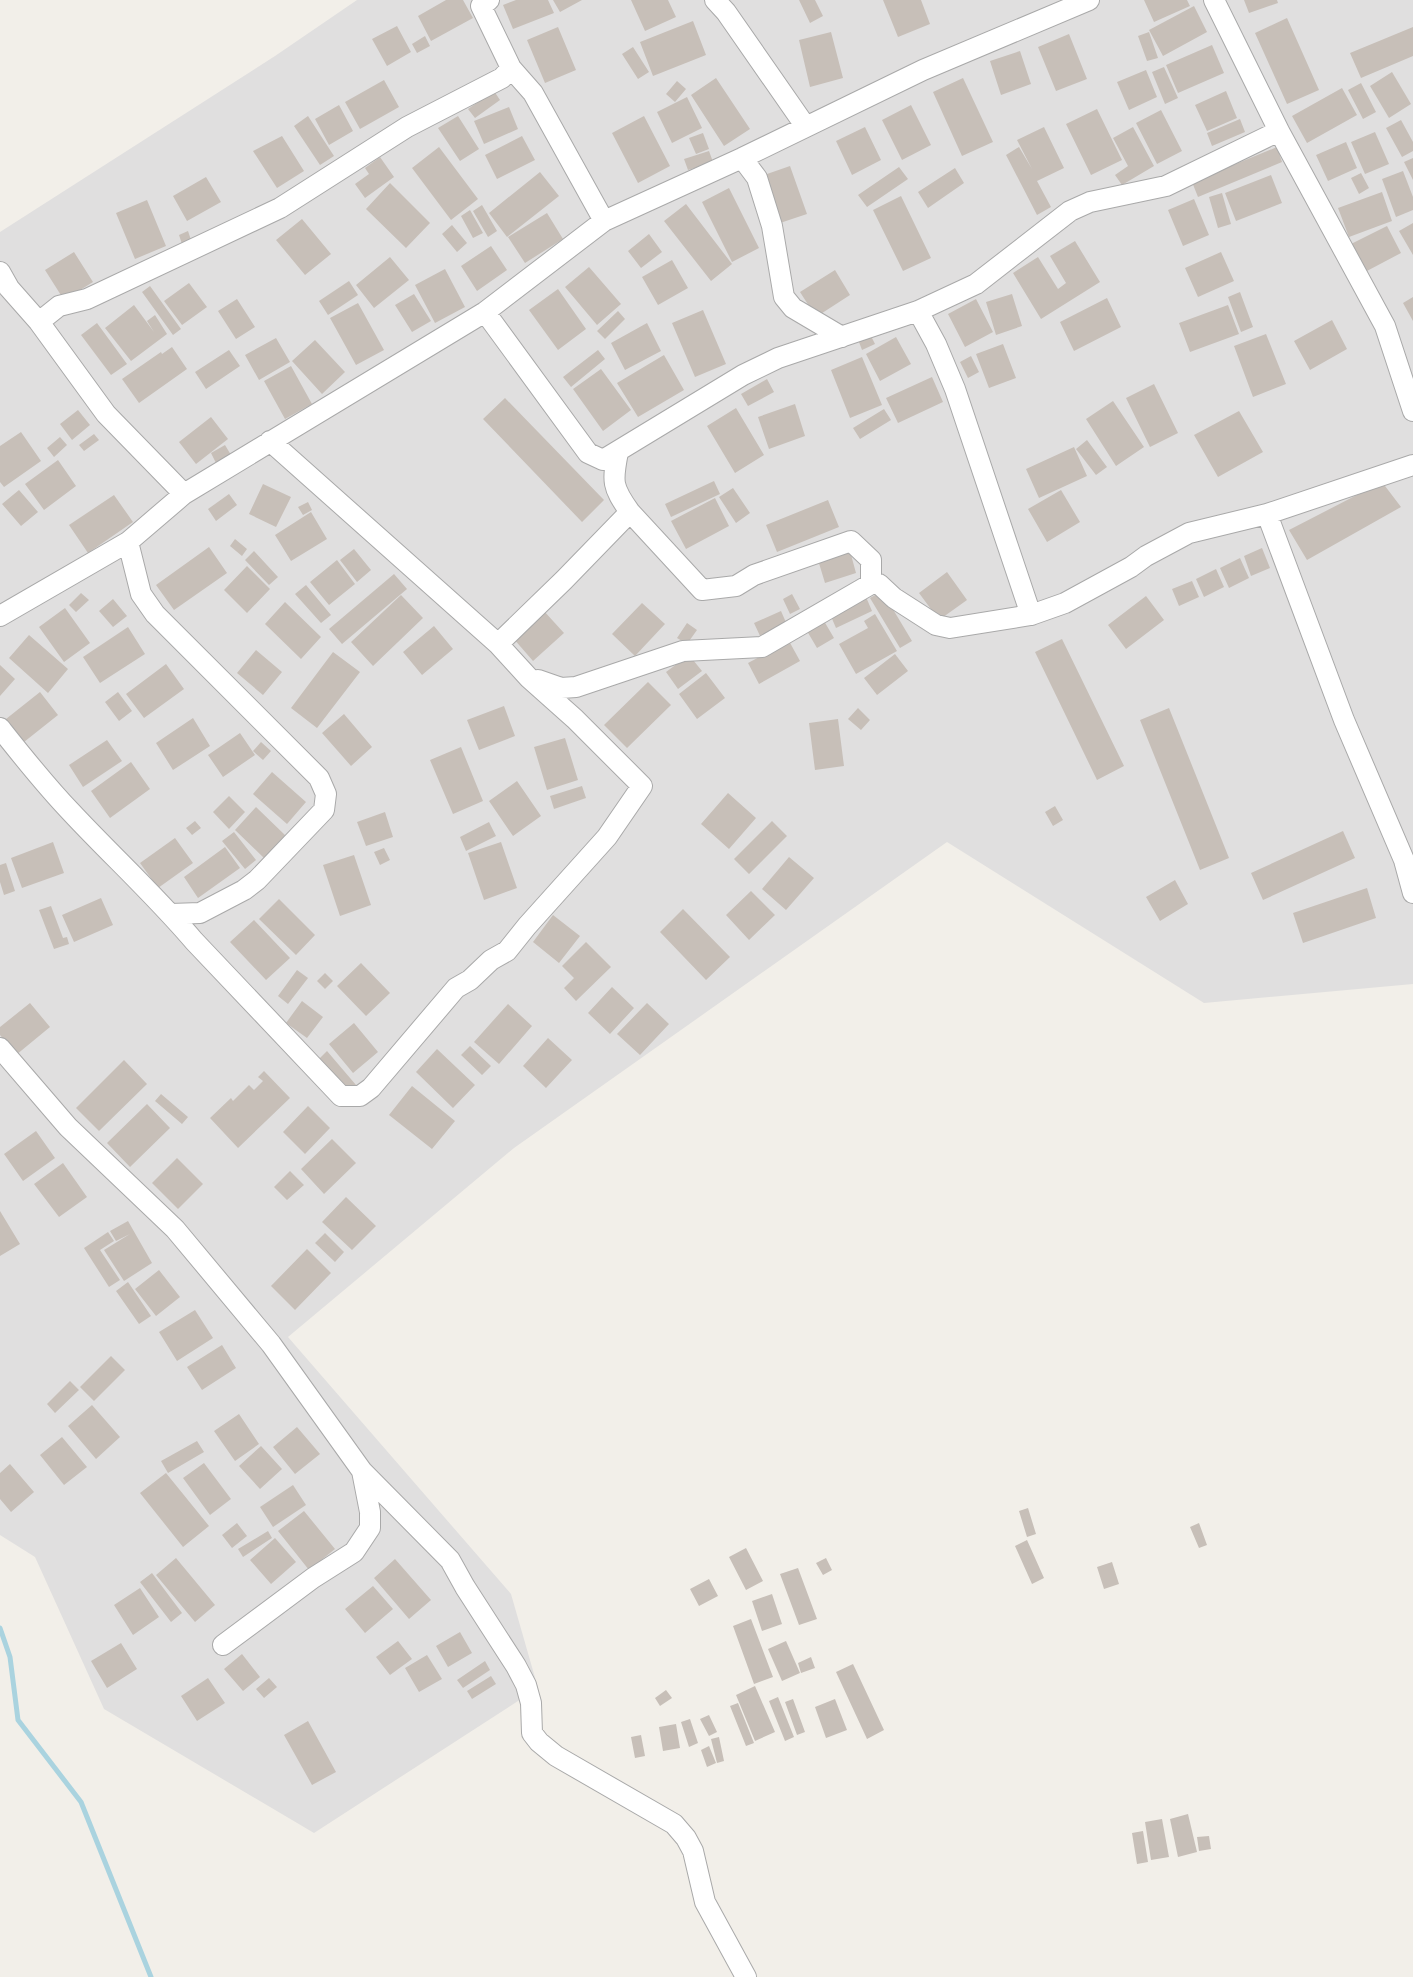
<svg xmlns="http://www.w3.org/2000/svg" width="1413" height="1977" viewBox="0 0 1413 1977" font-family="'Sofia Sans Condensed',sans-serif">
	<rect width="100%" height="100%" fill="#f2efe9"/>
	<!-- residential -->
	<path fill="#e0dfdf" d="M357 0H1413V984L1204 1003 947 842 514 1148 288 1337 511 1594 538 1688 314 1833 104 1709 35 1557 0 1535V232L275 56Z"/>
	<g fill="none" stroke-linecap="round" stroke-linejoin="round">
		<!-- stream -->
		<path stroke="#aad3df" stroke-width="5" d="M0 1628 10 1657 18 1720 81 1802 151 1977"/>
	</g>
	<!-- building -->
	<path fill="#c7bfb8" d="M446 0H463L473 18 431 41 418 16Z
		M516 0H548L554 13 513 29 503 5Z
		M553 0H582L560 12Z
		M631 0H668L676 17 645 31Z
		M799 0H815L823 16 810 23Z
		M883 0H921L930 24 898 37Z
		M1144 0H1187L1190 6 1154 22Z
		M1244 0H1277L1278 3 1249 13Z
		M1194 6 1207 32 1163 56 1149 30Z
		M1287 18 1319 90 1287 104 1255 33Z
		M693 21 706 55 653 76 640 42Z
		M397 26 411 52 387 66 372 39Z
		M558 27 576 70 545 83 527 40Z
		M1413 27V56L1361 78 1350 53Z
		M831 32 843 78 810 87 799 40Z
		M1149 32 1158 58 1147 61 1138 36Z
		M1069 34 1087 79 1056 91 1038 47Z
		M425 36 430 46 417 53 412 44Z
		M1212 45 1224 73 1178 93 1166 65Z
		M633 47 649 72 638 79 622 54Z
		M1020 51 1031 84 1001 95 990 61Z
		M1164 67 1178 98 1165 104 1152 72Z
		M1146 70 1157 97 1129 110 1117 82Z
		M1392 72 1411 104 1389 118 1370 86Z
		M716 78 750 129 724 146 691 95Z
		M963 78 993 142 962 156 933 92Z
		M384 80 399 107 360 129 345 102Z
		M677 81 686 89 675 102 666 94Z
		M1361 83 1376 112 1363 119 1348 90Z
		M1342 88 1357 115 1307 143 1292 116Z
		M494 91 500 100 475 118 468 109Z
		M1226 91 1237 118 1207 131 1195 105Z
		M687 97 702 128 672 143 657 112Z
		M339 105 353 131 329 145 315 119Z
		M911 105 931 145 902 160 882 120Z
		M509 107 518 129 484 144 474 121Z
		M1097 109 1122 160 1091 175 1066 124Z
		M1161 110 1182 151 1157 164 1136 123Z
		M308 116 334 156 320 165 294 126Z
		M458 116 479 149 460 161 438 128Z
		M644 116 670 166 638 183 612 133Z
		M1240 119 1245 132 1212 146 1207 133Z
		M1401 120 1413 142V151L1402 157 1386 128Z
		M865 127 881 160 852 175 836 141Z
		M1044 127 1064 168 1037 181 1051 207 1037 215 1006 155 1019 147 1032 169 1017 140Z
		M1133 127 1154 166 1122 185 1115 175 1128 166 1113 138Z
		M1375 132 1389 164 1365 174 1351 142Z
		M703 133 709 149 696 154 689 138Z
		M282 136 304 171 277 188 253 151Z
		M522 136 535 160 497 179 485 155Z
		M1346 142 1357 168 1328 181 1316 155Z
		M439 147 478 199 451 220 412 168Z
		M1277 147 1282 162 1198 197 1192 182Z
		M709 151 713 162 688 170 684 159Z
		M380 157 394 177 365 198 355 184 369 174 365 168Z
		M1413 158V180L1404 162Z
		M790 166 807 214 774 225 758 177Z
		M899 167 908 179 867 207 858 195Z
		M955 168 964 183 928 208 918 192Z
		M1403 171 1413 197V210L1396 217 1382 179Z
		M540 172 559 196 507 237 489 213Z
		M1361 173 1369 188 1359 194 1351 178Z
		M1271 175 1282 203 1236 221 1225 193Z
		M206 177 221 202 187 221 173 196Z
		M390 183 430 223 406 248 366 209Z
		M729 188 759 248 732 262 702 202Z
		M1382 192 1392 221 1349 237 1338 208Z
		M1222 193 1231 224 1218 228 1209 197Z
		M901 196 931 258 903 271 873 210Z
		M1194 199 1209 235 1183 246 1168 210Z
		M147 200 166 246 135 259 116 213Z
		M686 204 732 264 711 281 664 221Z
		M482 205 497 231 488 237 473 211Z
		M470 210 483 233 473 238 461 216Z
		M547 213 563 239 525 263 508 237Z
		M302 219 331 254 305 275 276 240Z
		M1413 223V255L1399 231Z
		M452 225 467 243 457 252 442 234Z
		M1387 226 1401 253 1365 272 1351 244Z
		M188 231 191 240 182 244 179 235Z
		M649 234 662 252 641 268 628 251Z
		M1075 241 1100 282 1041 319 1013 273 1038 257 1058 289 1066 283 1050 256Z
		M491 246 507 270 477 291 461 266Z
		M74 252 93 282 64 300 45 270Z
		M1221 252 1234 281 1198 297 1185 268Z
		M390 257 409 280 374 308 356 285Z
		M672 260 688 288 658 305 642 277Z
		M589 267 621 304 597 325 565 287Z
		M445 269 465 307 435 323 415 285Z
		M835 270 850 295 816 317 800 292Z
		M349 281 358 295 328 315 319 301Z
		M189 283 207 307 182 325 164 301Z
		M150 286 181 329 173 335 142 292Z
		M558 289 586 329 558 350 529 310Z
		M1240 292 1253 327 1241 332 1228 297Z
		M414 294 431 321 412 332 395 305Z
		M1012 294 1022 326 996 335 986 302Z
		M1413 297V321L1403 303Z
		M1107 298 1121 327 1074 351 1060 322Z
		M237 299 255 327 236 339 218 311Z
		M976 299 993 332 965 347 948 314Z
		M358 303 384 350 356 365 330 318Z
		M134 305 154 332 147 321 155 315 167 334 131 361 105 328Z
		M1228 305 1239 334 1190 352 1179 323Z
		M703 310 726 364 695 377 672 323Z
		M618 311 625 319 605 339 597 331Z
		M1332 320 1347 349 1310 370 1294 341Z
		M97 323 127 364 111 375 81 335Z
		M647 323 661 351 625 370 611 343Z
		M1266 334 1286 384 1253 397 1234 346Z
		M871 336 875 344 862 350 859 342Z
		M896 337 911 364 880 381 866 354Z
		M276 338 290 362 259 380 245 355Z
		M315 340 345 372 322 394 292 361Z
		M1003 344 1016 378 989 388 976 354Z
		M172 347 187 369 139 403 122 379 161 352 162 354Z
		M229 350 240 366 206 389 195 372Z
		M598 350 605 359 571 387 563 377Z
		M664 355 684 390 638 417 617 383Z
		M971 356 979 372 968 378 960 362Z
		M862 357 882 405 850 418 831 370Z
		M291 366 312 404 285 419 264 381Z
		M601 369 631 410 603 431 573 389Z
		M932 377 943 402 898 423 886 398Z
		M767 379 774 392 748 406 741 394Z
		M1154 384 1178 433 1150 447 1126 398Z
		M505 398 604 500 582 522 483 419Z
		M1113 401 1144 447 1116 466 1086 419Z
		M795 404 805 436 769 449 758 417Z
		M736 408 764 455 735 473 707 426Z
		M884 409 891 420 860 439 853 428Z
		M78 410 90 425 72 440 60 424Z
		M1239 411 1263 452 1218 477 1194 435Z
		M211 417 228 439 196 464 179 442Z
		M21 432 41 461 4 487 0 482V446Z
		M94 434 99 440 84 451 79 445Z
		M60 437 67 445 54 457 47 448Z
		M1087 440 1107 467 1096 475 1076 449Z
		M225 445 231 455 216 463 211 453Z
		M1074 447 1087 476 1039 498 1026 469Z
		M58 460 76 486 44 510 25 484Z
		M714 481 720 494 671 517 665 504Z
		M1382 482 1401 507 1307 560 1289 530Z
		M263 484 291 497 276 527 249 514Z
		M733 488 750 513 736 523 719 497Z
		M19 490 38 512 21 526 2 504Z
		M1061 490 1080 522 1047 542 1028 509Z
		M229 494 237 505 216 521 208 509Z
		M114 495 133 522 88 553 69 525Z
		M715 498 729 526 686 549 671 521Z
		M828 500 839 527 777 552 766 525Z
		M308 502 312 510 303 515 298 507Z
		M311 512 327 539 291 561 275 535Z
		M235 539 247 549 242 556 230 546Z
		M209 547 227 573 174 610 156 585Z
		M1262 548 1270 568 1251 576 1244 556Z
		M354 549 371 570 357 582 340 560Z
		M254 551 278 577 269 585 245 560Z
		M850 551 856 573 825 583 818 560Z
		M1240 558 1249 578 1229 588 1220 568Z
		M337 560 355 584 329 605 310 582Z
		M247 566 270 589 247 613 224 590Z
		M1216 569 1224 587 1204 597 1196 579Z
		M947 572 967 600 939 620 919 593Z
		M394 574 407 589 342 644 329 629Z
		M1192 581 1199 597 1179 606 1172 589Z
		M306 585 331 615 321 623 295 594Z
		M882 591 912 641 900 648 870 598Z
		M81 593 89 600 76 612 69 605Z
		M792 594 800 609 790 614 783 599Z
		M401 595 423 618 373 666 351 642Z
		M1146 596 1164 620 1126 649 1108 625Z
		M866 597 872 611 836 628 830 614Z
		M113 599 127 616 113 627 99 611Z
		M285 602 321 637 301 659 265 624Z
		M642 603 665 624 635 656 612 634Z
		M65 608 90 643 64 662 39 627Z
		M543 610 564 633 533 661 513 638Z
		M781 611 788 627 761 638 754 623Z
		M875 614 897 651 856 674 839 644 868 628 864 621Z
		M824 621 834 638 817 648 807 631Z
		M687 623 697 630 687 644 677 638Z
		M434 626 453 649 422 675 403 652Z
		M128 627 145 654 100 683 83 657Z
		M29 635 68 669 48 693 9 658Z
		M1062 639 1124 766 1097 780 1035 652Z
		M789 641 800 661 759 684 748 663Z
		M256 650 282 672 263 695 237 673Z
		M333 652 360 672 317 728 291 708Z
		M895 654 908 671 877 695 864 678Z
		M689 655 702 671 678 689 666 672Z
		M166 664 184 689 144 718 126 694Z
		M0 665 15 679 0 696Z
		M706 673 725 698 697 719 679 694Z
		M648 682 671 705 627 748 604 725Z
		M40 692 58 715 24 742 6 719Z
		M118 692 132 711 119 721 105 702Z
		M504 706 515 736 479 750 467 720Z
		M858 708 870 720 861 730 848 719Z
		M1169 708 1229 858 1200 870 1140 720Z
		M344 714 372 747 351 766 322 733Z
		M193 718 210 746 173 770 156 743Z
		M838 719 844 766 815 770 809 723Z
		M240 733 255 755 223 777 208 755Z
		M565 738 578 780 547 790 534 747Z
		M107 740 122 761 83 787 69 765Z
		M261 742 271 751 263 760 253 751Z
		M461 747 483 801 453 814 430 760Z
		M131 762 150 789 110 818 91 791Z
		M272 772 306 802 287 824 253 794Z
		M517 781 541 816 513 836 489 801Z
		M582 786 586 798 554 809 550 796Z
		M728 793 756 818 729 849 701 824Z
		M229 796 245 812 229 829 213 812Z
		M1055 806 1063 820 1053 826 1045 812Z
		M256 807 286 836 265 859 235 830Z
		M385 812 393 837 366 846 357 822Z
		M195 821 201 828 192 835 186 828Z
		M772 821 787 836 749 874 734 859Z
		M489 822 496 836 466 851 460 837Z
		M1343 831 1355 858 1263 900 1251 873Z
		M234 832 256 860 245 869 222 841Z
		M175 838 193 863 158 888 140 863Z
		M53 842 64 873 22 888 11 858Z
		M501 842 517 888 484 900 468 853Z
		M225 847 240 868 198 898 184 877Z
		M384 848 390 860 380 865 374 852Z
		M354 855 371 905 340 916 323 865Z
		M789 857 814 878 786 910 762 889Z
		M6 863 15 891 4 895 0 882V865Z
		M1175 880 1188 904 1160 921 1146 897Z
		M1367 888 1376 918 1303 943 1293 913Z
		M751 891 775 915 749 940 726 915Z
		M101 898 113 925 74 942 62 915Z
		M279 899 315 935 296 955 259 919Z
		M51 906 63 938 67 937 69 944 54 949 39 910Z
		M683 909 730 957 706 980 660 932Z
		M553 915 580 936 559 963 533 942Z
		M254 920 290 958 266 980 230 942Z
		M586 942 611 967 576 1001 564 988 574 978 562 966Z
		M361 963 390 993 366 1016 337 986Z
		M297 970 308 978 288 1004 278 996Z
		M325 973 333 981 325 989 317 981Z
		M612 987 634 1008 610 1034 588 1013Z
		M302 1001 323 1017 307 1038 286 1023Z
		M30 1003 50 1027 16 1055 0 1035V1027Z
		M647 1003 669 1024 640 1055 617 1034Z
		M508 1004 532 1026 499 1064 474 1042Z
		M354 1023 378 1052 353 1073 329 1044Z
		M548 1038 572 1060 546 1088 523 1066Z
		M470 1046 491 1066 482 1075 461 1055Z
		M437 1049 475 1085 453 1108 416 1072Z
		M327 1051 356 1085 348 1092 319 1059Z
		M124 1060 147 1084 99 1131 76 1108Z
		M264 1071 290 1098 238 1148 210 1118 231 1098 233 1101 249 1085 254 1090 263 1081 258 1077Z
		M412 1086 455 1121 432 1149 389 1115Z
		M161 1094 188 1117 182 1124 155 1101Z
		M147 1104 170 1128 130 1167 107 1143Z
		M308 1106 330 1128 305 1154 283 1132Z
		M36 1131 55 1158 23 1181 4 1154Z
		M332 1139 356 1163 324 1194 301 1169Z
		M177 1158 203 1184 178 1209 152 1183Z
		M63 1163 87 1197 59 1217 34 1184Z
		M290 1171 304 1185 287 1200 274 1187Z
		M346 1197 376 1226 352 1250 322 1222Z
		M0 1211 20 1244 0 1256Z
		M128 1221 152 1263 124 1281 104 1250 130 1234 116 1241 110 1231Z
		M108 1232 114 1241 100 1250 120 1280 109 1287 84 1248Z
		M325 1233 344 1252 335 1262 315 1243Z
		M307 1249 331 1273 295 1310 271 1286Z
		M159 1270 180 1297 156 1316 135 1289Z
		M128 1282 151 1316 139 1324 116 1291Z
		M195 1310 213 1338 177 1361 159 1332Z
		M222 1345 236 1368 202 1390 187 1367Z
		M111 1356 125 1370 94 1401 80 1387Z
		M70 1381 79 1390 55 1413 47 1404Z
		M92 1405 120 1437 96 1459 68 1426Z
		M239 1414 259 1444 235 1461 214 1431Z
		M297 1427 320 1454 295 1474 273 1447Z
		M62 1437 87 1467 64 1485 40 1455Z
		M197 1441 204 1452 168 1473 161 1461Z
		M261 1446 282 1469 260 1489 239 1466Z
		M204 1463 231 1499 210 1515 183 1478Z
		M10 1464 34 1492 11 1512 0 1499V1473Z
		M166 1473 209 1526 183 1547 140 1493Z
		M293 1485 306 1505 273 1527 260 1507Z
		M1028 1508 1036 1534 1027 1537 1019 1511Z
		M304 1511 335 1549 309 1570 278 1531Z
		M237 1523 247 1536 232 1548 222 1535Z
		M1199 1523 1207 1545 1199 1548 1190 1527Z
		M268 1531 272 1538 243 1557 238 1549Z
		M275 1538 296 1562 271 1584 250 1560Z
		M1027 1540 1044 1578 1032 1584 1015 1546Z
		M746 1548 763 1581 746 1590 729 1557Z
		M176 1558 215 1605 195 1622 156 1575Z
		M826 1558 832 1570 823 1575 816 1563Z
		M395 1559 431 1600 409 1619 374 1578Z
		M1112 1562 1119 1584 1104 1589 1097 1567Z
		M798 1568 817 1619 799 1625 780 1574Z
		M152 1573 182 1613 171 1622 140 1582Z
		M709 1579 718 1596 699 1606 690 1589Z
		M373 1586 393 1609 365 1633 345 1609Z
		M140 1588 159 1617 133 1635 114 1605Z
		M772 1594 782 1624 762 1631 752 1601Z
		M751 1619 773 1677 754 1684 733 1626Z
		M460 1632 472 1653 448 1667 436 1646Z
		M398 1641 412 1659 390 1675 376 1657Z
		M786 1641 800 1673 782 1681 768 1649Z
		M121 1643 137 1669 107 1688 91 1661Z
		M242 1654 260 1677 243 1691 224 1669Z
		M427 1655 442 1679 419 1692 405 1668Z
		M811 1657 815 1668 801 1673 798 1663Z
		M485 1661 490 1670 463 1688 457 1680Z
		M853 1664 884 1730 867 1739 836 1672Z
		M491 1676 496 1684 472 1699 467 1691Z
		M208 1678 225 1703 197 1721 181 1696Z
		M269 1678 277 1687 264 1698 256 1689Z
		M755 1686 775 1732 755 1741 736 1695Z
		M666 1690 672 1698 660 1706 655 1698Z
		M778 1697 794 1737 785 1741 769 1701Z
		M793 1699 805 1732 797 1735 785 1702Z
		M835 1699 847 1730 826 1738 815 1707Z
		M738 1703 754 1743 746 1746 730 1706Z
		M709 1715 717 1732 709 1736 700 1719Z
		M690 1719 698 1743 689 1747 681 1722Z
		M308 1721 336 1772 312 1785 284 1735Z
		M676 1724 680 1748 663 1751 659 1727Z
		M641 1735 645 1756 635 1758 631 1737Z
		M719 1737 724 1761 717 1763 711 1739Z
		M709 1746 716 1763 707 1767 701 1750Z
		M1188 1814 1197 1852 1178 1857 1170 1819Z
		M1162 1819 1169 1857 1151 1860 1145 1822Z
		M1143 1831 1148 1862 1137 1864 1132 1833Z
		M1209 1836 1211 1849 1199 1851 1197 1837Z"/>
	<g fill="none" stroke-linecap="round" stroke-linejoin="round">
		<defs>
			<path id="street" d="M489 0 481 6 511 68 533 93 604 221
				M715 0 726 12 806 127
				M1214 0 1279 131 1385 326 1413 411
				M742 158 757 178 772 226 784 297 793 308 842 337
				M0 272 9 288 39 322 106 414 184 494
				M918 311 936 344 955 389 1031 615
				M485 312 588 453 603 460 743 375 778 358 918 311 976 284 1070 211 1090 202 1166 186 1279 131
				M39 322 59 306 87 299 280 208 407 127 502 78 511 68
				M618 452C612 482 612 487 630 512
				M1267 514 1344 720 1404 860 1413 893
				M128 542 141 594 155 614 319 778 326 794 324 810 257 880 244 890 200 913 171 914
				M0 616 128 542 184 494 485 312 604 221 742 158 923 70 1089 0
				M498 644 564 580 630 512 702 590 736 586 754 575 851 541 871 560V584
				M538 680 561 688 576 687 683 651 762 647 871 584H879L894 598 936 625 950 628 1031 615 1065 603 1131 567 1146 556 1189 533 1267 514 1413 465
				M0 728C23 757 45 785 71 812 111 855 155 895 194 941L341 1096H360L371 1088 456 988 470 980 491 960 507 951 527 926 607 837 642 786 575 719 529 678 498 644 270 441
				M0 1048 68 1127 175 1229 271 1344 362 1471 370 1512V1528L354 1552 313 1578 223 1645
				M362 1471 450 1560 465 1587 516 1666 526 1685 531 1703 532 1733 539 1742 556 1756 674 1824 686 1838 693 1851 705 1902 746 1977"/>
		</defs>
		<!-- street casing -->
		<use href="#street" stroke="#a9a9a9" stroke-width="22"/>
		<!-- street -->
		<use href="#street" stroke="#fff" stroke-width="20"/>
	</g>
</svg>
